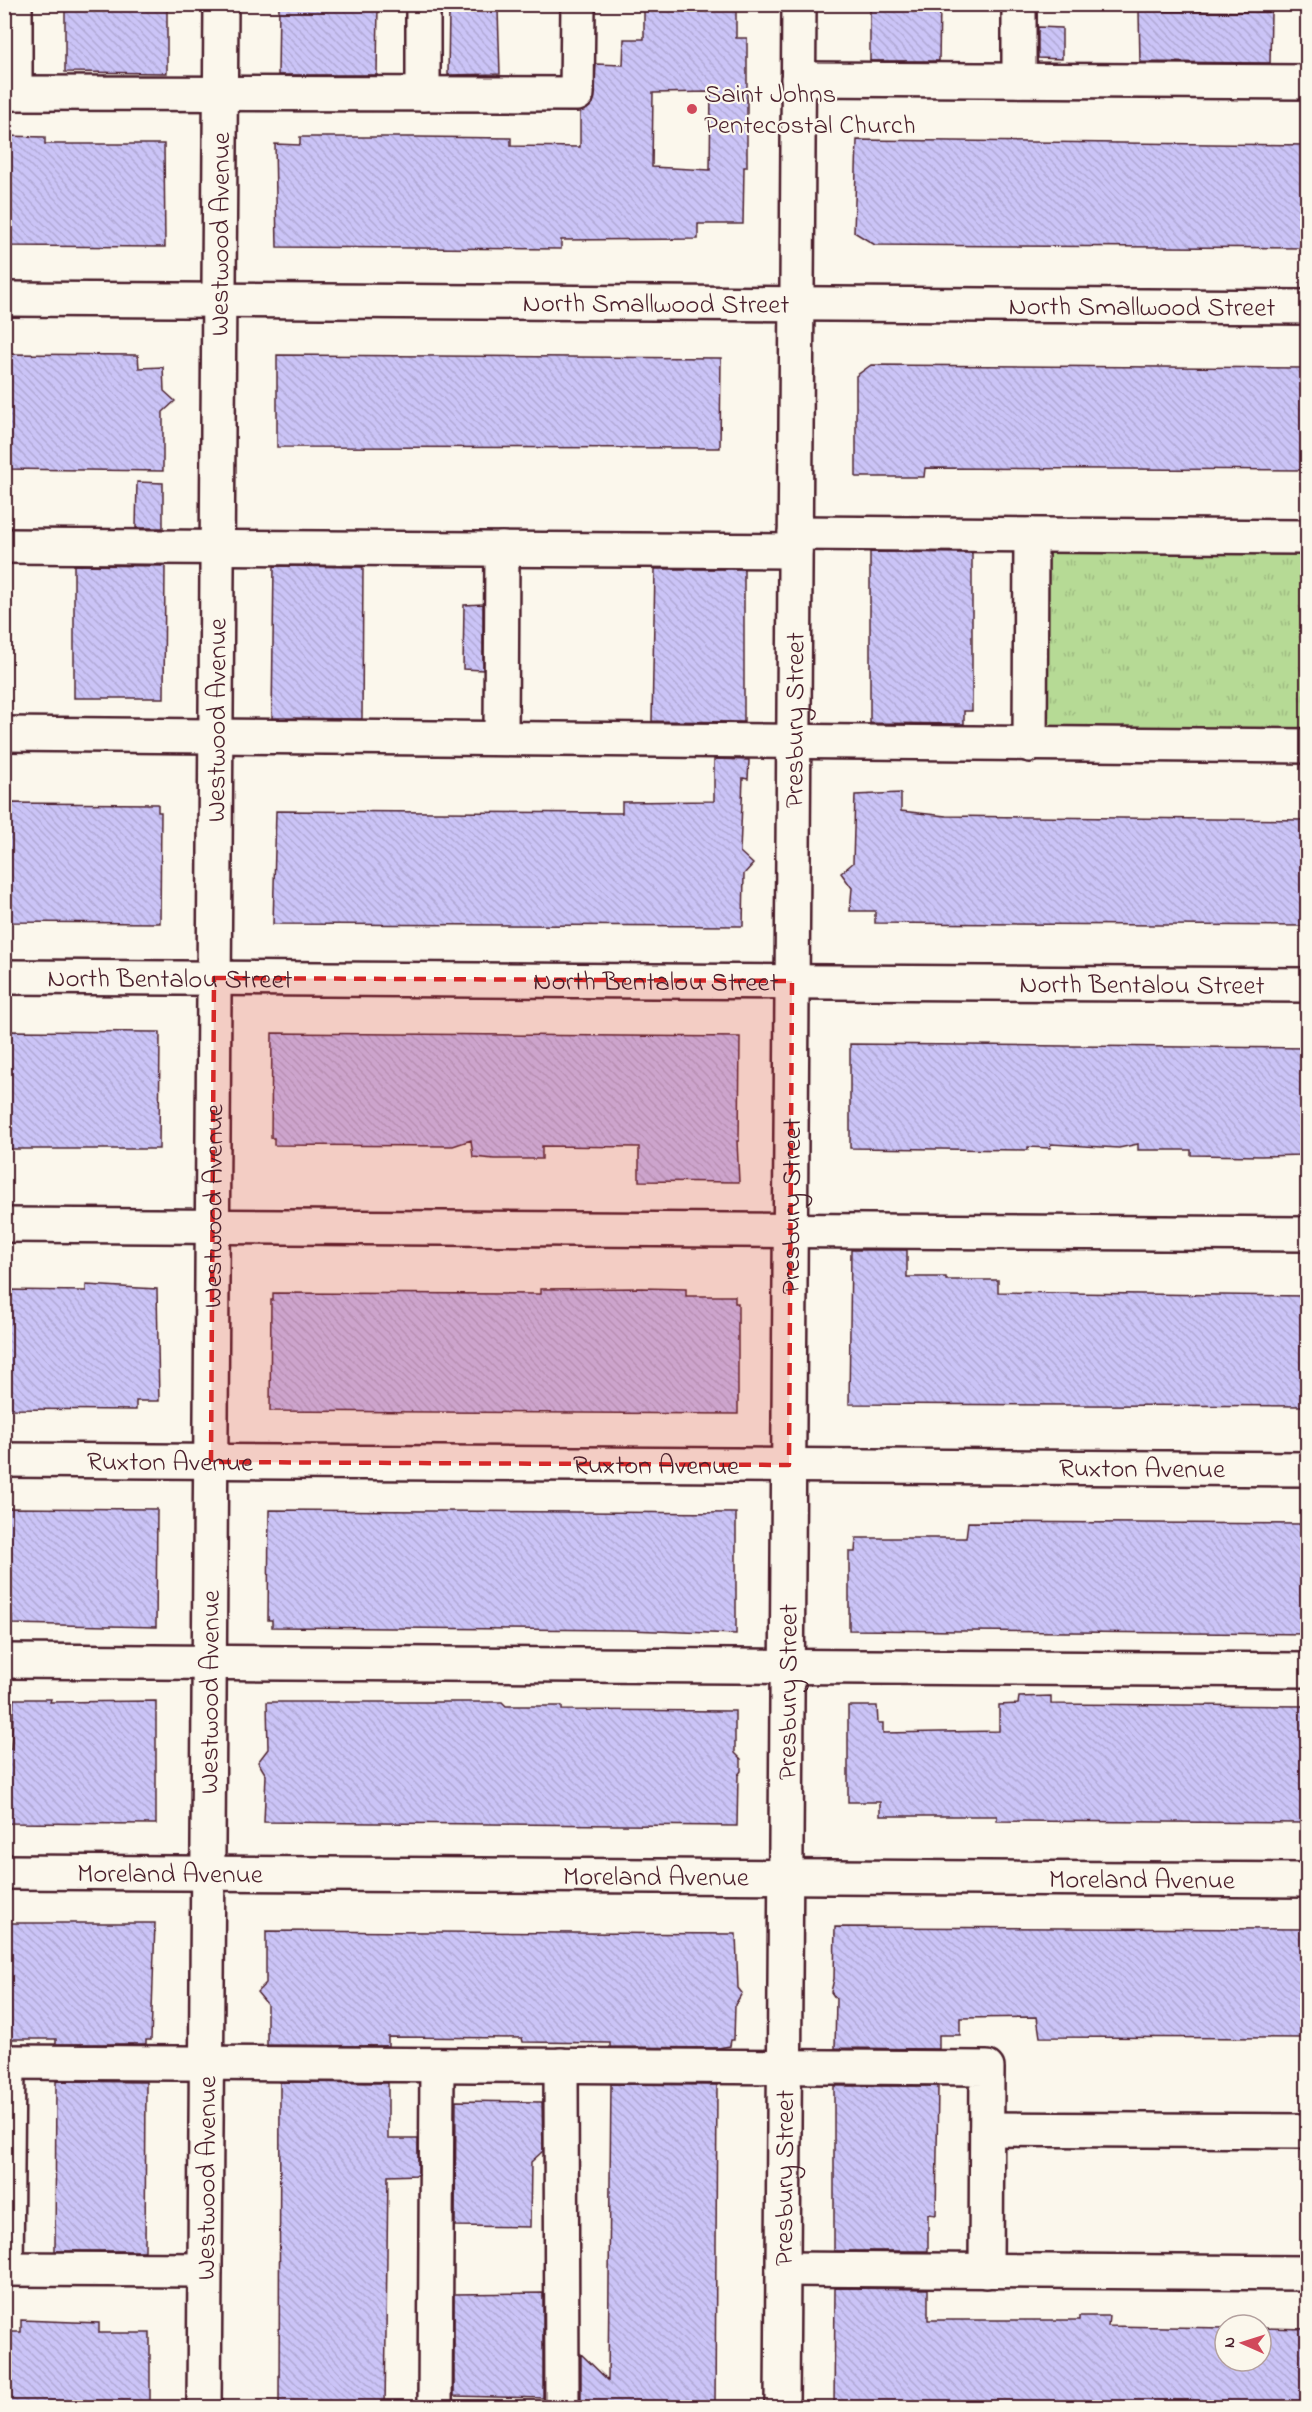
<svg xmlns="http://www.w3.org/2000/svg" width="1312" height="2412" viewBox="0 0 1312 2412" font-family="'Indie Flower',sans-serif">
	<defs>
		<pattern id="grass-tufts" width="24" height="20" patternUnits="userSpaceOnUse" patternTransform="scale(1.5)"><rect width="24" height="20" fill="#b6da95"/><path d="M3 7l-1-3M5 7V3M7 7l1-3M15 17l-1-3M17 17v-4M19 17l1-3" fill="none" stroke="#9ebb81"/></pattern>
		<pattern id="building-back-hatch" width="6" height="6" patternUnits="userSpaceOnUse" patternTransform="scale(1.5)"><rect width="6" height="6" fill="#cbc4f7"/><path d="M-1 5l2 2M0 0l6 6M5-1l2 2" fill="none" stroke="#b0a8d4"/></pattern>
	</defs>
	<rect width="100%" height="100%" fill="#fbf7ec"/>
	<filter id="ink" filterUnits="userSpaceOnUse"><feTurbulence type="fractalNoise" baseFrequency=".0167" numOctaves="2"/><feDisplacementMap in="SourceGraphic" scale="12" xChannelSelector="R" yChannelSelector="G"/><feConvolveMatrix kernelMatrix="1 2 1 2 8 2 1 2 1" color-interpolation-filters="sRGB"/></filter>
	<g filter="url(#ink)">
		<!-- grass -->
		<path fill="url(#grass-tufts)" stroke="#807c60" stroke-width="1.5" d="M1037 542 1307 543V734L1037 733Z"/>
		<!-- building -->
		<path fill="url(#building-back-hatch)" stroke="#4a1f2b" stroke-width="1.5" fill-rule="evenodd" d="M65 4H167V73L65 72Z
			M279 4H378L377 75H278Z
			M663 4H736V38H747V167H744L743 224H698V239L561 240V249L277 247 275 144 300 145V137H418L511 138V146L580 147V112L593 103 596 64 623 65 624 39H644V10H663ZM711 92 710 170 652 167 653 93Z
			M885 4H940L939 61H870V8H885Z
			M498 10 500 74 448 75 449 11Z
			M1139 11 1271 12 1270 63 1140 62Z
			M1038 27 1062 28V59L1038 58Z
			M4 136 45 137V144H164L165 247 4 246Z
			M857 140 1308 145V248L875 245 854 232Z
			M4 354 138 355 139 368 163 367 164 391 175 401 163 412V471L4 469Z
			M277 355 721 358 720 448 277 447Z
			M871 365 1307 368V470L925 468 924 477H856V376Z
			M137 482 163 483V528H136Z
			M870 552 972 553V711H964V724L870 723Z
			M74 565 165 566 164 698H74Z
			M274 566 363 567 362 719 272 718Z
			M655 569H744V722L652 721Z
			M483 604V670L463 669 464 605Z
			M714 759 749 760 748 779 743 778 740 852 753 864 744 874 743 926 273 924 276 811 622 813V802L714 801Z
			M901 793V811L946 816 1305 820V827H1308V926L875 923V911H850L852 888 841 873 853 863 855 795Z
			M4 803 158 804V812H161L160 923 4 922Z
			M4 1031 160 1032 159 1149H4Z
			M272 1033 740 1037 739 1141H737L739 1182 639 1181V1147L542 1146V1159H494L473 1157 471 1140 453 1146 274 1145V1138H271Z
			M850 1044 1308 1048V1149H1303V1155L1261 1156 1191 1155V1150H1138V1144L1119 1148 1051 1144 1050 1148 1028 1147V1150L850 1148Z
			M851 1250H907V1277H946V1280H998V1292L1308 1296V1406L849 1404Z
			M86 1285 157 1289 159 1401H136V1410L4 1409V1290L86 1291Z
			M641 1288 686 1289V1296H735V1303H738V1414L270 1411 271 1300H273V1293L541 1294V1289Z
			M4 1508 157 1509 156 1627 12 1624V1616L4 1617Z
			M269 1510 736 1513V1634L629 1630 272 1627V1620H268Z
			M968 1522 1308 1524V1634L849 1630V1552H855L856 1538H966Z
			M1051 1696V1704L1308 1706V1823L997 1821V1816H880V1802H848V1706H877L878 1723H883V1733L999 1731V1705L1018 1704 1019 1697Z
			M14 1699H51L50 1702 156 1701V1824L4 1823V1749H11Z
			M267 1702H502L506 1706H562V1710L735 1711V1753L741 1759V1771L738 1775 737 1826 264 1822 266 1775 258 1762 268 1749Z
			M4 1923H155L151 2040H146V2044H56V2039H10V1995H4Z
			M835 1927 1308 1929V2038L1040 2037 1037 2017 960 2018V2035H939V2049L835 2048 836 1999 831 1992 834 1979Z
			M266 1931 736 1934 738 1988 742 1993 735 2005 734 2040H731L730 2046 718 2048 610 2047V2043L523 2042 522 2038 388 2037V2046L267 2045V2004L257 1992 266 1983Z
			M56 2081 146 2082 145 2251H55Z
			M280 2082 388 2083V2139H418V2175L388 2176 385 2408H279Z
			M611 2084 717 2085 715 2408H581V2354L608 2380Z
			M834 2086H938L936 2215 928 2214V2251H834Z
			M456 2101 542 2102 543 2151 531 2162 530 2227 455 2226Z
			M835 2288 928 2289V2320H1079V2316H1109L1108 2326 1225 2328V2361H1261V2328L1308 2329V2408H834Z
			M543 2293V2398L454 2396V2294Z
			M21 2320 99 2323V2333H150V2408H4V2332H21Z"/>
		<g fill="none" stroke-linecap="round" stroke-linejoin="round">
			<defs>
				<g id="minor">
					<path d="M15 4V93"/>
					<path d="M423 4V94"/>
					<path d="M798 79 1308 82"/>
					<path d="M1019 80V4"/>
					<path d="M4 93 577 94 578 4"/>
					<path id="s1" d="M4 299 1308 307"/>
					<path d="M795 533 1308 537"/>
					<path d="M4 546 795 551"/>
					<path d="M4 734 1308 746"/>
					<path d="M501 737 502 549"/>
					<path d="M1030 745 1031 535"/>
					<path id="s2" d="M4 977 1308 985"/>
					<path d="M4 1225 1308 1234"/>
					<path id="s3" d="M4 1460 1308 1469"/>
					<path d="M4 1661 1308 1670"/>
					<path id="s4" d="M4 1872 1308 1880"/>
					<path d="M4 2062 987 2068 986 2271"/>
					<path d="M561 2065 562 2408"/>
					<path d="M987 2129 1308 2131"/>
					<path d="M4 2269 205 2270"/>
					<path d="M6 2269 8 2062"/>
					<path d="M783 2269 1308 2273"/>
					<path id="s5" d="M204 2408 221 4"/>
					<path d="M435 2408 437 2065"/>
					<path id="s6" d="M782 2408 799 4"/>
				</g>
			</defs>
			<!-- minor casing -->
			<use href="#minor" stroke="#4a1f2b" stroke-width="38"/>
			<!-- minor -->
			<use href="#minor" stroke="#fbf7ec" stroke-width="33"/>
		</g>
	</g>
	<!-- marked area -->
	<path fill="#d62828" fill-opacity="0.2" stroke="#d62828" stroke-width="4.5" stroke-dasharray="12 8" stroke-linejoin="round" d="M214 978 792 981 789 1465 211 1462Z"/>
	<!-- markers -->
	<circle fill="#d1495b" stroke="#fbf7ec" stroke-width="2" cx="692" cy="109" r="6"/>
	<g text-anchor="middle" stroke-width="4.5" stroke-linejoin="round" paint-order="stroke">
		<!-- poi labels -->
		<g font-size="27" fill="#4a1f2b" stroke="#fbf7ec" text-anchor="start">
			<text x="704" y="102">Saint Johns<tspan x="704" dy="31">Pentecostal Church</tspan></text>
		</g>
		<!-- street labels -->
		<g font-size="27" fill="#4a1f2b" stroke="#fbf7ec">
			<text dy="9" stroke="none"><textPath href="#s5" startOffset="2174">Westwood Avenue</textPath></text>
			<text dy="9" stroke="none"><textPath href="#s1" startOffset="652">North Smallwood Street</textPath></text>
			<text dy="9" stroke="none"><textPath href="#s1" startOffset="1138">North Smallwood Street</textPath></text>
			<text dy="9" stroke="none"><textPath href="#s5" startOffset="1688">Westwood Avenue</textPath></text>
			<text dy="9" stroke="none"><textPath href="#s6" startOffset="1688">Presbury Street</textPath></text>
			<text dy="9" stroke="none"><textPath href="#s2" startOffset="166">North Bentalou Street</textPath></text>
			<text dy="9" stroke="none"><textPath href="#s2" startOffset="652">North Bentalou Street</textPath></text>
			<text dy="9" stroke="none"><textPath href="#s2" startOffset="1138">North Bentalou Street</textPath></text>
			<text dy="9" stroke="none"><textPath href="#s5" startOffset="1202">Westwood Avenue</textPath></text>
			<text dy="9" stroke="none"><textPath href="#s6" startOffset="1202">Presbury Street</textPath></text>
			<text dy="9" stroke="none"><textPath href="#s3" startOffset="166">Ruxton Avenue</textPath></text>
			<text dy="9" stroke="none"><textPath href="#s3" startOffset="652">Ruxton Avenue</textPath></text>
			<text dy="9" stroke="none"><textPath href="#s3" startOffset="1138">Ruxton Avenue</textPath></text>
			<text dy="9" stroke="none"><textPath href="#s5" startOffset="716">Westwood Avenue</textPath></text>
			<text dy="9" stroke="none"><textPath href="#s6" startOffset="716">Presbury Street</textPath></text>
			<text dy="9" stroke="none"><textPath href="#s4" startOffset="166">Moreland Avenue</textPath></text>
			<text dy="9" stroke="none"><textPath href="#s4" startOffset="652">Moreland Avenue</textPath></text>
			<text dy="9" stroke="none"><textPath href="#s4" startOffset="1138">Moreland Avenue</textPath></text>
			<text dy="9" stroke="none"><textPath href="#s5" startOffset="230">Westwood Avenue</textPath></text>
			<text dy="9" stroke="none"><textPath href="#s6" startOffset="230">Presbury Street</textPath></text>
		</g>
	</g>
	<!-- margin -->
	<rect width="1312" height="2412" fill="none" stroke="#fbf7ec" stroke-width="24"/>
	<rect x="12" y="12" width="1288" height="2388" fill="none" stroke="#4a1f2b" stroke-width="2" filter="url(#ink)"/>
	<!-- north arrow -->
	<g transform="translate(1243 2343) rotate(273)"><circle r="28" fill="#fbf7ec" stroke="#b4a19f" stroke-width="1.5"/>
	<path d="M0-4.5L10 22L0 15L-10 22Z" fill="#d1495b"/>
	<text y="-9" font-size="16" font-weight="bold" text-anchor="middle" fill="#4a1f2b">N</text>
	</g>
</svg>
